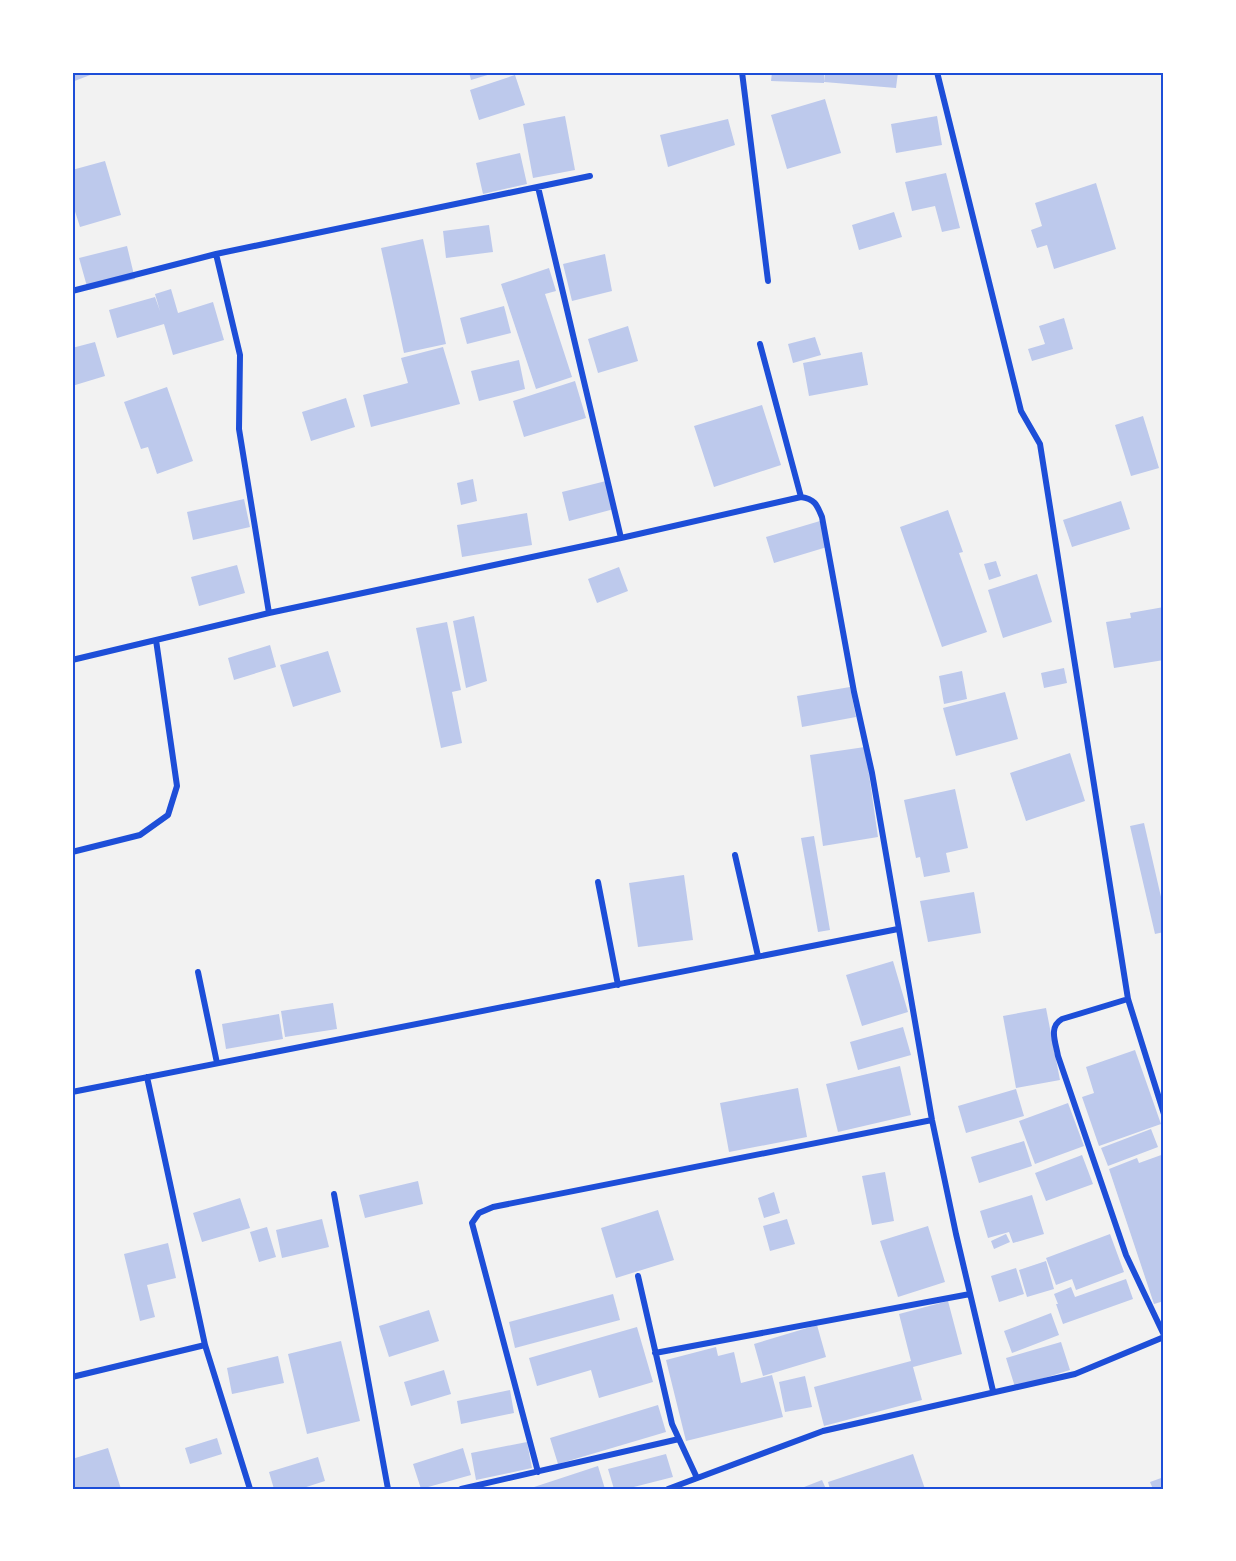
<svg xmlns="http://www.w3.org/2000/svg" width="1236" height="1561" viewBox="0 0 1236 1561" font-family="'Varela Round',sans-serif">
	<rect width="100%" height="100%" fill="#f2f2f2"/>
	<!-- building -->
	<path fill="#bdc9ec" d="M72 72H98L72 82Z
		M469 72H494V73L471 80Z
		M772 72H824V83L771 81Z
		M825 72H898L896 88 824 82Z
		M515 75 525 105 479 120 470 90Z
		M825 99 841 153 787 169 771 115Z
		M565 116 575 170 533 178 523 124Z
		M937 116 942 145 896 153 891 124Z
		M728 119 735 145 668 167 660 135Z
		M520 153 527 184 483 194 476 163Z
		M105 161 121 215 80 227 72 202V170Z
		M946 173 960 228 942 232 935 206 912 211 905 182Z
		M1096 183 1116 249 1054 269 1047 245 1037 248 1031 230 1042 226 1035 203Z
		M894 212 902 237 859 250 852 225Z
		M489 225 493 252 446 258 443 231Z
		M423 239 446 344 404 353 381 248Z
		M127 246 135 279 88 290 79 258Z
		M605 254 612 291 572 301 563 264Z
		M549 268 556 291 545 294 572 377 536 389 501 284Z
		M171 289 178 313 213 302 224 340 173 355 164 324 117 338 109 310 155 297 160 311 155 294Z
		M504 306 511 333 467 344 460 318Z
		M1064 318 1073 349 1032 361 1028 349 1045 344 1039 326Z
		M628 326 638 361 598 373 588 339Z
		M815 337 821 355 793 363 788 344Z
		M95 342 105 376 72 386V348Z
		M443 347 460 404 371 427 363 395 408 383 401 358Z
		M862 352 868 385 809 396 803 363Z
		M519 360 525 389 479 401 471 371Z
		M575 381 586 418 524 437 513 401Z
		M167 387 193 461 157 474 148 447 141 449 124 402Z
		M346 398 355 427 311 441 302 412Z
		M762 405 781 465 714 487 694 426Z
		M1143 416 1159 468 1131 476 1115 425Z
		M473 479 477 501 461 505 457 483Z
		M606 481 614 509 569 521 562 492Z
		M244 499 250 527 193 540 187 512Z
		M1121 501 1130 529 1072 547 1063 520Z
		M948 510 963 552 959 553 987 632 942 647 900 527Z
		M527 513 532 545 462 557 457 525Z
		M820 521 827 547 774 563 766 537Z
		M996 561 1001 576 989 580 984 564Z
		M237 565 245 593 199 606 191 577Z
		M619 567 628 591 597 603 588 579Z
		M1037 574 1052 622 1003 638 988 590Z
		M1164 607V660L1114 668 1106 622 1131 618 1130 613Z
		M474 616 487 681 466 688 453 621Z
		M447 622 461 690 452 692 462 743 441 748 416 628Z
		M270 645 276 667 234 680 228 658Z
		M328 651 341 692 293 707 280 665Z
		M1064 668 1067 683 1044 688 1041 673Z
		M962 671 967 699 944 704 939 676Z
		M850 687 856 717 802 727 797 696Z
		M1005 692 1018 739 956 756 943 708Z
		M865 747 878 837 823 846 810 755Z
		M1070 753 1085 801 1026 821 1010 773Z
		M955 789 968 848 946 853 950 872 924 877 920 857 916 858 904 800Z
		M1144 823 1164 910V932L1155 934 1130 826Z
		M814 836 830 930 818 932 801 838Z
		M684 875 693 940 638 947 629 883Z
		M974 892 981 933 928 942 920 901Z
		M893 961 908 1012 862 1026 846 975Z
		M333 1003 337 1029 285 1037 281 1011Z
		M1046 1008 1060 1080 1016 1088 1003 1016Z
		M279 1014 283 1039 226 1049 222 1024Z
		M903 1027 911 1055 858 1070 850 1042Z
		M1135 1050 1161 1124 1099 1146 1082 1097 1094 1093 1086 1067Z
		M900 1066 911 1115 838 1132 826 1084Z
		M798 1088 807 1137 729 1152 720 1103Z
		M1016 1089 1024 1116 966 1133 958 1106Z
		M1068 1103 1084 1146 1035 1164 1019 1121Z
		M1151 1129 1158 1147 1108 1166 1101 1148Z
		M1024 1141 1032 1166 979 1183 971 1157Z
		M1164 1154V1301L1154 1304 1109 1169 1137 1158 1139 1163Z
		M1082 1155 1093 1184 1046 1201 1035 1173Z
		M885 1172 894 1221 872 1225 862 1176Z
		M418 1181 423 1204 365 1218 359 1195Z
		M774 1192 780 1213 764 1218 758 1198Z
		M1032 1195 1044 1234 1013 1243 1009 1232 988 1238 980 1211Z
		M240 1198 250 1228 202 1242 193 1213Z
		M658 1210 674 1260 616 1278 601 1228Z
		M322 1219 329 1247 282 1258 276 1230Z
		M787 1219 795 1244 770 1251 763 1226Z
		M928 1226 945 1282 898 1297 880 1241Z
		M267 1227 276 1257 259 1262 250 1232Z
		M1006 1234 1010 1242 994 1249 991 1241Z
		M1110 1234 1124 1272 1076 1290 1072 1279 1056 1285 1046 1258Z
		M168 1243 176 1278 147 1285 155 1317 140 1321 124 1254Z
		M1046 1261 1054 1289 1027 1297 1019 1270Z
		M1016 1268 1024 1294 999 1302 991 1276Z
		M1126 1279 1133 1299 1063 1324 1056 1304H1058L1054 1294 1071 1287 1075 1297Z
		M613 1294 620 1320 515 1348 509 1322Z
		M948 1301 962 1354 913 1367 922 1400 824 1426 814 1387 911 1361 899 1314Z
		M429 1310 439 1341 389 1357 379 1326Z
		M1051 1313 1059 1335 1012 1353 1004 1331Z
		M817 1325 826 1357 763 1376 754 1344Z
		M637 1327 653 1382 599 1398 591 1370 537 1386 529 1358Z
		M341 1341 360 1421 307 1434 288 1354Z
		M1061 1342 1070 1370 1015 1387 1006 1358Z
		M716 1347 718 1356 734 1352 741 1383 772 1375 783 1417 686 1441 666 1360Z
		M278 1356 284 1383 232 1394 227 1368Z
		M444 1370 451 1394 411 1406 404 1382Z
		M805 1376 812 1407 785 1412 779 1382Z
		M510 1390 514 1413 461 1424 457 1401Z
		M658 1405 666 1432 558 1464 550 1438Z
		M217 1438 222 1454 190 1464 185 1448Z
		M527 1442 532 1468 476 1480 471 1453Z
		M108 1448 121 1489H72V1459Z
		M463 1448 471 1475 421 1489 413 1464Z
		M666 1454 673 1477 626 1489H614L608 1469Z
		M913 1454 925 1489H830L828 1482Z
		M318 1457 325 1481 300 1489H274L269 1472Z
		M598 1466 605 1489H528Z
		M1164 1477V1489H1153L1150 1482Z
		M822 1480 826 1489H799Z"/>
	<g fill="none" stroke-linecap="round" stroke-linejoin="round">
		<!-- minor -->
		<path stroke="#1d4ed8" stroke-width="6" d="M742 72 768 281
			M937 72 1021 411 1040 444 1128 999 1164 1114
			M538 187 621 538 801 497C815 499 817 505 822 517L854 692 872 773 932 1120 956 1234 993 1391
			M216 254 590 176
			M72 291 216 254 240 355 239 429 269 613 72 660
			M760 344 801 497
			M269 613 621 538
			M72 852 140 835 168 815 177 786 156 640
			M735 855 758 956
			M598 882 618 985
			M198 972 217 1063
			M1128 999 1062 1019C1048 1027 1056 1043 1058 1056L1126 1255 1164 1335
			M147 1077 205 1345 250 1489
			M72 1092 898 929
			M334 1194 388 1489
			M638 1276 672 1424 697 1478
			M655 1353 970 1294
			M72 1377 205 1345
			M538 1472 472 1223 479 1213 493 1207 932 1120
			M461 1489 679 1439
			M668 1489 823 1431 1075 1374 1164 1337"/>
	</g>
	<!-- border -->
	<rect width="1236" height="1561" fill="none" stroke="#ffffff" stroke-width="147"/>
	<rect x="74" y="74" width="1088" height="1414" fill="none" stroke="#1d4ed8" stroke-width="2"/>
</svg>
